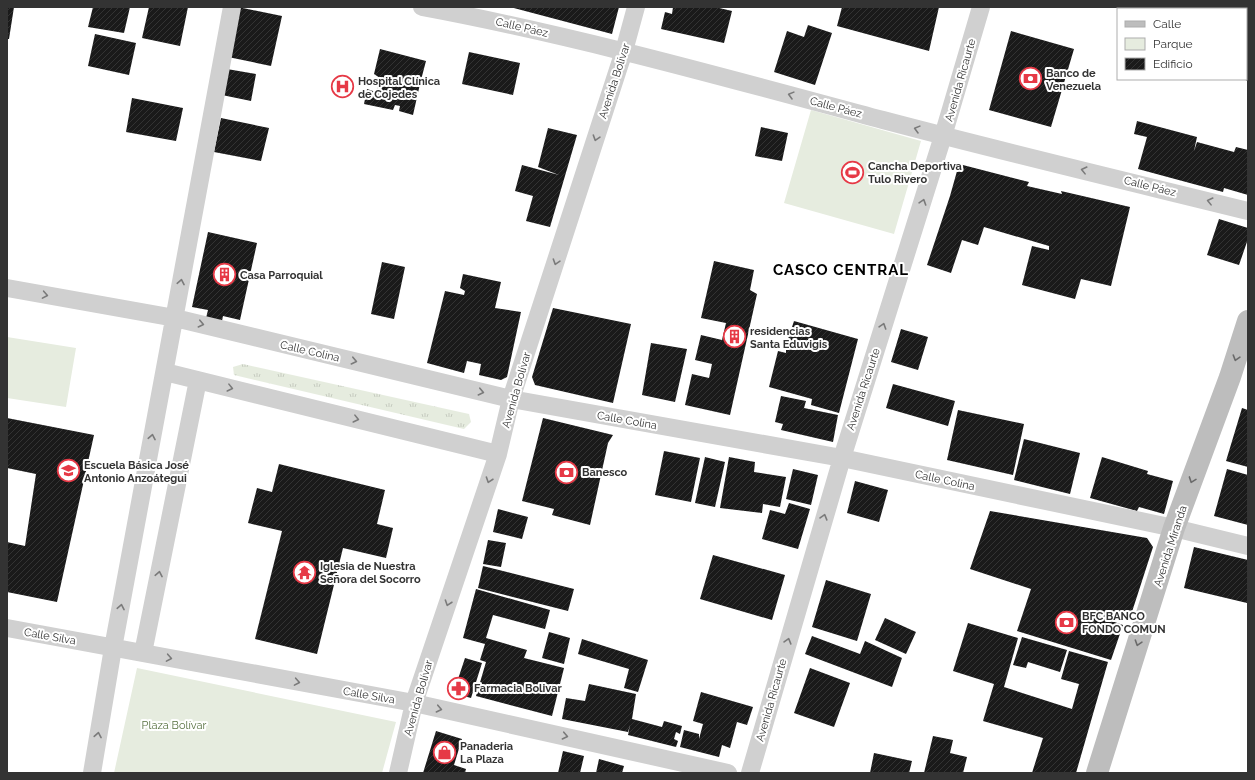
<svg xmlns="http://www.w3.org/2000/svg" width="1255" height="780" viewBox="0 0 1255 780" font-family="Raleway,sans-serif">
	<defs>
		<pattern id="grass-tufts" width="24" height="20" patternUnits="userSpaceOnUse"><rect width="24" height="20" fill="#e6ecdf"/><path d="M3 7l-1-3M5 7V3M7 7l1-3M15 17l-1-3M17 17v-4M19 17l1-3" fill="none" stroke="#c6cbc0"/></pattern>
		<pattern id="building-hatch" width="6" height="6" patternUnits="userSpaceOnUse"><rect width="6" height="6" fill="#1a1a1a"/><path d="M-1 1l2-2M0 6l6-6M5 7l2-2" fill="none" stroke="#333"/></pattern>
	</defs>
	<rect width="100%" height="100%" fill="#fff"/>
	<!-- grass -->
	<path fill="url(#grass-tufts)" d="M243 364 469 414 471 422 464 429 234 375 233 367Z"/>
	<!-- park -->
	<path fill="#e6ecdf" d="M811 110 921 141 894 234 784 203Z
		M7 337 76 348 66 407 7 398Z
		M137 668 396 722 382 773H114Z"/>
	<!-- building -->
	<path fill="url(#building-hatch)" d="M7 7H14L9 39H7Z
		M93 7H130L124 33 88 27Z
		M149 7H188L180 46 142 38Z
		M238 7 282 16 271 66 228 57Z
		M510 7H619L612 34Z
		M673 7H715L732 11 724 43 661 29 665 12 672 14Z
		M842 7H939L929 51 837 26Z
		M1246 16 1248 17V81L1243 79H1246Z
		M808 25 832 33 815 85 774 72 787 31 804 37Z
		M1011 31 1074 49 1051 127 989 110Z
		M95 34 136 43 129 75 88 66Z
		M380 49 426 61 421 80 411 78 410 82 420 84 413 115 399 111 400 106 395 105 393 110 364 104 367 89 376 92 380 78 374 74Z
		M469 52 520 63 513 95 462 84Z
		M227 69 256 74 251 101 222 95Z
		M132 98 183 108 176 141 126 132Z
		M221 118 269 128 261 161 214 152Z
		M1137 121 1197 137 1194 151 1197 142 1234 152 1236 147 1248 150V195L1224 188 1223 192 1138 169 1147 137 1134 134Z
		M761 127 788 133 782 161 755 156Z
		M548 128 577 135 550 227 526 221 533 196 515 191 522 165 559 175 538 167Z
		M959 164 1029 182 1027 186 1062 194 1061 191 1130 207 1111 286 1081 279 1075 299 1022 285 1032 246 1049 250V246L984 227 978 245 962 240 951 273 927 265 950 196Z
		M1219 219 1248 228V239L1239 265 1207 255Z
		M208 232 257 243 240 320 223 316 222 321 206 318 208 310 192 307Z
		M714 261 754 270 750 290 757 294 730 415 685 405 692 374 709 378 712 364 695 360 701 335 722 340 726 323 701 318Z
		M382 262 405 267 394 319 371 314Z
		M463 274 501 282 495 308 521 312 507 377 501 380 479 375 481 364 467 361 464 373 427 363 445 291 464 295 465 291 460 288Z
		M553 308 631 324 613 403 535 385 532 377Z
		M794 321 858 339 839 413 811 405 812 399 769 387 778 351 786 353V345Z
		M901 329 928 337 918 370 891 362Z
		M651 343 687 349 675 402 642 395Z
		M893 384 955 401 948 426 886 408Z
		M781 396 806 401 804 408 838 415 833 442 781 430 783 424 775 422Z
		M1242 408 1248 410V467L1226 461Z
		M958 410 1024 424 1013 475 947 460Z
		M7 418 94 435 57 602 7 592V542L25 546 36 474 7 468Z
		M543 418 613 435 608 443 590 525 552 515 554 509 522 501Z
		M1024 439 1080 453 1070 494 1014 480Z
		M664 451 700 458 691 502 655 495Z
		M705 457 725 462 715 507 695 503Z
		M729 457 755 462 754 472 786 477 780 507 763 504 762 513 720 508Z
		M1102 457 1148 471 1147 474 1173 481 1164 514 1139 507 1137 511 1090 498Z
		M279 464 385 490 377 524 393 528 386 558 343 548 317 654 255 639 282 531 248 523 257 488 272 492Z
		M793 469 818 475 811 505 786 499Z
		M1227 469 1248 475V525L1214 516Z
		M855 481 888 490 879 522 847 513Z
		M789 503 810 509 798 549 762 539 770 510 785 514Z
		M498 509 528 517 522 539 493 532Z
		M990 511 1147 538 1153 547 1130 618 1108 612 1106 619 1123 625 1111 660 1017 631 1031 589 970 569Z
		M488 540 506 543 501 567 483 564Z
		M1194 547 1248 560V597L1247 603 1184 588Z
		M713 555 785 575 772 620 700 599Z
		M483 566 574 589 568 611 478 588Z
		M826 580 871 594 857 641 812 627Z
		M476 589 550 610 545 629 493 615 486 638 527 650 524 658 564 668 552 716 476 696 486 662 480 660 485 644 463 638Z
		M885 618 916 632 906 654 875 640Z
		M968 623 1018 638 1004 687 1072 709 1079 684 1061 679 1069 651 1108 662 1076 773H1032L1043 738 983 721 994 684 953 671Z
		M549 632 570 638 564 664 542 658Z
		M812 636 860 654 865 641 902 658 892 687 805 654Z
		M1022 637 1067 650 1060 672 1028 662 1026 668 1013 665Z
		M582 639 648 660 638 692 624 688 629 669 578 654Z
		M465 658 482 663 471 698 460 695 456 685Z
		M810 668 850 683 834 727 794 713Z
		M589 684 636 694 632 719 662 727 664 721 682 726 680 734 676 732 674 739 678 741 676 747 628 735 630 725 628 732 562 719 566 698 585 701Z
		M701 692 753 707 747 725 737 722 730 748 722 745 719 757 680 747 684 730 699 734V739L703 724 693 721Z
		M436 731 462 739 454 765 466 769 465 773H423Z
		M933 736 953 740 950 753 967 757 963 773H924Z
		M563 751 584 756 580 773H558Z
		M874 753 912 761 909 773H870Z
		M599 759 624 766 622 773H596Z"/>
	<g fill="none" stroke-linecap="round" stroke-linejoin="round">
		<!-- street -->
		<path stroke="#d0d0d0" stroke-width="18" d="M422 7C578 36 730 79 883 120 1004 152 1126 181 1248 211
			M7 288 175 318 511 399 842 458 1174 528 1248 546
			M165 372 498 454
			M7 628 414 703 728 773
			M143 653 198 380
			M92 773 113 648 232 7
			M398 773 414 703 498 454 511 399 624 51 636 7
			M750 773 842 458 943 136 981 7"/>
		<!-- secondary -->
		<path stroke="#bdbdbd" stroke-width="22" d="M1097 773 1174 528 1230 377 1248 321"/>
	</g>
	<!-- one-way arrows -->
	<defs><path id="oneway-chevron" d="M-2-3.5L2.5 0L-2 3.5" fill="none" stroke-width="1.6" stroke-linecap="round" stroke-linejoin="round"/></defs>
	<g stroke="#7a7a7a">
		<use href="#oneway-chevron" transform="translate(791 95) rotate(-165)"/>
		<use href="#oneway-chevron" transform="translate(917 129) rotate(-165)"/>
		<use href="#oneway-chevron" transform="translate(596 138) rotate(108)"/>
		<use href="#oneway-chevron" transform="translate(1084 170) rotate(-166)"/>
		<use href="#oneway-chevron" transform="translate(1210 201) rotate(-166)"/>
		<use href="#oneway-chevron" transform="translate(923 202) rotate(-72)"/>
		<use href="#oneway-chevron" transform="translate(556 262) rotate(108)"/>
		<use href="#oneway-chevron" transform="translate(181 282) rotate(-79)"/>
		<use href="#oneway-chevron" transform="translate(45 295) rotate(10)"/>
		<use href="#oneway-chevron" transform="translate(201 324) rotate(13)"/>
		<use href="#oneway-chevron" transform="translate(883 326) rotate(-72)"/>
		<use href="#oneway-chevron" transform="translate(354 361) rotate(13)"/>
		<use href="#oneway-chevron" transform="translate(230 388) rotate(14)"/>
		<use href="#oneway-chevron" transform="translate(481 392) rotate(13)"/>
		<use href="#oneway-chevron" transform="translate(356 419) rotate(14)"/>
		<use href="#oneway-chevron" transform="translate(152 437) rotate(-79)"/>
		<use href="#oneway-chevron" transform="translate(489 480) rotate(109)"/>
		<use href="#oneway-chevron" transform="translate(824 517) rotate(-74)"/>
		<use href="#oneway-chevron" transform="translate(159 574) rotate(-79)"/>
		<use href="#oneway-chevron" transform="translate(448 603) rotate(109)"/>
		<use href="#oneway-chevron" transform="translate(121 607) rotate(-79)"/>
		<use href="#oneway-chevron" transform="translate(788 641) rotate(-74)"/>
		<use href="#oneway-chevron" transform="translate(169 658) rotate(10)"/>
		<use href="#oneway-chevron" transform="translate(297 682) rotate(10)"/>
		<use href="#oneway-chevron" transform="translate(439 709) rotate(12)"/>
		<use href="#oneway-chevron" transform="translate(98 735) rotate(-80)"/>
		<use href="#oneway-chevron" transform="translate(565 736) rotate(12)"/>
	</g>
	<g stroke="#6a6a6a">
		<use href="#oneway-chevron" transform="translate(1236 358) rotate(107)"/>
		<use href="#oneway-chevron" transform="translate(1192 480) rotate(110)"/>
		<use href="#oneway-chevron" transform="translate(1138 643) rotate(108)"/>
	</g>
	<!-- icons -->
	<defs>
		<symbol id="bank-ring" viewBox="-11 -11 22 22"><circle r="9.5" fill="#fff" stroke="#e63946" stroke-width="1.5"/><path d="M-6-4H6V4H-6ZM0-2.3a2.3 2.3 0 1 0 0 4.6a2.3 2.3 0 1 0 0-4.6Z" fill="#e63946"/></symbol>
		<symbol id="hospital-ring" viewBox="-11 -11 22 22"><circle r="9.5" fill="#fff" stroke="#e63946" stroke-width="1.5"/><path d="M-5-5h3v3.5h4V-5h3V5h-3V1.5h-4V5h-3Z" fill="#e63946"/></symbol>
		<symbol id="stadium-ring" viewBox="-11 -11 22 22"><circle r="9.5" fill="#fff" stroke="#e63946" stroke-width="1.5"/><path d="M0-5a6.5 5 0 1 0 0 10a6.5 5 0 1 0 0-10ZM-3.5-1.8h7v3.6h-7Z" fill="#e63946"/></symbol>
		<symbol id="building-ring" viewBox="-11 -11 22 22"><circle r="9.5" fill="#fff" stroke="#e63946" stroke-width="1.5"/><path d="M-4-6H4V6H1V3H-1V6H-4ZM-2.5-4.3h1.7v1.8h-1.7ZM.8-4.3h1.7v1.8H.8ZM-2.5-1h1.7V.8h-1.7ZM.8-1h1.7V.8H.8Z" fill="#e63946"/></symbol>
		<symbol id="school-ring" viewBox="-11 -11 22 22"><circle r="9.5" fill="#fff" stroke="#e63946" stroke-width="1.5"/><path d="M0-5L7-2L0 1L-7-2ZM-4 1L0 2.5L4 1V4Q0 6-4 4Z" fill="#e63946"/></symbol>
		<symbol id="temple-ring" viewBox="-11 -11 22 22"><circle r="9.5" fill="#fff" stroke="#e63946" stroke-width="1.5"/><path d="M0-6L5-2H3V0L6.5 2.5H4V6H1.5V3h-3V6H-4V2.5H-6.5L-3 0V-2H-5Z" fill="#e63946"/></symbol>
		<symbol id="pharmacy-ring" viewBox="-11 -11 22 22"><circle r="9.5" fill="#fff" stroke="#e63946" stroke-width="1.5"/><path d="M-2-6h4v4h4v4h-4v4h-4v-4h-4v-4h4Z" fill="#e63946"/></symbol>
		<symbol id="shop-ring" viewBox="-11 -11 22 22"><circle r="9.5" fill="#fff" stroke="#e63946" stroke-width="1.5"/><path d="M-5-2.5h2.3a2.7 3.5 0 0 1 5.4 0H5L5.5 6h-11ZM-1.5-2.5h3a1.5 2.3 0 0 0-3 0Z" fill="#e63946"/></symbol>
	</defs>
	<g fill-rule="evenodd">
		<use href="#bank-ring" x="1018" y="66" width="25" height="25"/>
		<use href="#hospital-ring" x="330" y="74" width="25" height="25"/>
		<use href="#stadium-ring" x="840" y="160" width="25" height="25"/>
		<use href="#building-ring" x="212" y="262" width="25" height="25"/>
		<use href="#building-ring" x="722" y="324" width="25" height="25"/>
		<use href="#school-ring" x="56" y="458" width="25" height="25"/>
		<use href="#bank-ring" x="554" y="460" width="25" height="25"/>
		<use href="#temple-ring" x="292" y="560" width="25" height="25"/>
		<use href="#bank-ring" x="1054" y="610" width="25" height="25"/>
		<use href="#pharmacy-ring" x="446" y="676" width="25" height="25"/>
		<use href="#shop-ring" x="432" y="740" width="25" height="25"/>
	</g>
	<g text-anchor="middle" stroke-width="4" stroke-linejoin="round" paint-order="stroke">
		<!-- street labels -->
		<g font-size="11" fill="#333" stroke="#fff">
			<text transform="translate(522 27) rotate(13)" y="4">Calle Páez</text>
			<text transform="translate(960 80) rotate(-74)" y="4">Avenida Ricaurte</text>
			<text transform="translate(614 81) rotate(-72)" y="4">Avenida Bolívar</text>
			<text transform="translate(836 107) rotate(15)" y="4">Calle Páez</text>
			<text transform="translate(1150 186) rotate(14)" y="4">Calle Páez</text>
			<text transform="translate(310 351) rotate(13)" y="4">Calle Colina</text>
			<text transform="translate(863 389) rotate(-72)" y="4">Avenida Ricaurte</text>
			<text transform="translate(516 390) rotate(-74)" y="4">Avenida Bolívar</text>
			<text transform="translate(627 420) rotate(10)" y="4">Calle Colina</text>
			<text transform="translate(945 480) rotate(12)" y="4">Calle Colina</text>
			<text transform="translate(1170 546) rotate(-72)" y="4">Avenida Miranda</text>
			<text transform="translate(50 636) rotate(10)" y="4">Calle Silva</text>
			<text transform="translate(369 695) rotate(10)" y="4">Calle Silva</text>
			<text transform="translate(418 698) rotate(-74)" y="4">Avenida Bolívar</text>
			<text transform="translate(771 700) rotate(-74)" y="4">Avenida Ricaurte</text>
		</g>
		<!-- poi labels -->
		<g font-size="11" font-weight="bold" fill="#333" stroke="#fff" text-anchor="start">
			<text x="1046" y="77">Banco de<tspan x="1046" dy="13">Venezuela</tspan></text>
			<text x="358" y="85">Hospital Clínica<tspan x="358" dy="13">de Cojedes</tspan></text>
			<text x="868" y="170">Cancha Deportiva<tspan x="868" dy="13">Tulo Rivero</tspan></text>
			<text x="240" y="279">Casa Parroquial</text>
			<text x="750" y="335">residencias<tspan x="750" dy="13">Santa Eduvigis</tspan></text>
			<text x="84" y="469">Escuela Básica José<tspan x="84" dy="13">Antonio Anzoátegui</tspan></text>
			<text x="582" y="476">Banesco</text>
			<text x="320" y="570">Iglesia de Nuestra<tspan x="320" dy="13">Señora del Socorro</tspan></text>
			<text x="1082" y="620">BFC BANCO<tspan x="1082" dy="13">FONDO COMUN</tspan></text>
			<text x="474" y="692">Farmacia Bolivar</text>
			<text x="460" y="750">Panaderia<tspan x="460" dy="13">La Plaza</tspan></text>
		</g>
		<!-- park labels -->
		<g font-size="11" fill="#56703f" stroke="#fff">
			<text x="174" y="729">Plaza Bolívar</text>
		</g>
		<!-- district labels -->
		<g font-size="15" font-weight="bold" letter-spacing="1" fill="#000" stroke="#fff">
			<text x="841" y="275">CASCO CENTRAL</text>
		</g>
	</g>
	<!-- border -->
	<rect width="1255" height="780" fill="none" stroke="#333333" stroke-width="16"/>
	<!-- legend -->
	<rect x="1117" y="8" width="130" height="72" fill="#ffffff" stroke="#adadad"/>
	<rect x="1125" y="21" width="20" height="6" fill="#bdbdbd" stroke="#adadad"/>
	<text x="1153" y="28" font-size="12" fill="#333333">Calle</text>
	<rect x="1125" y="38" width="20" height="12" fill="#e6ecdf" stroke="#adadad"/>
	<text x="1153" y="48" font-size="12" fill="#333333">Parque</text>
	<rect x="1125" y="58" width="20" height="12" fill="url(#building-hatch)" stroke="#adadad"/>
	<text x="1153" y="68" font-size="12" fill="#333333">Edificio</text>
</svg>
